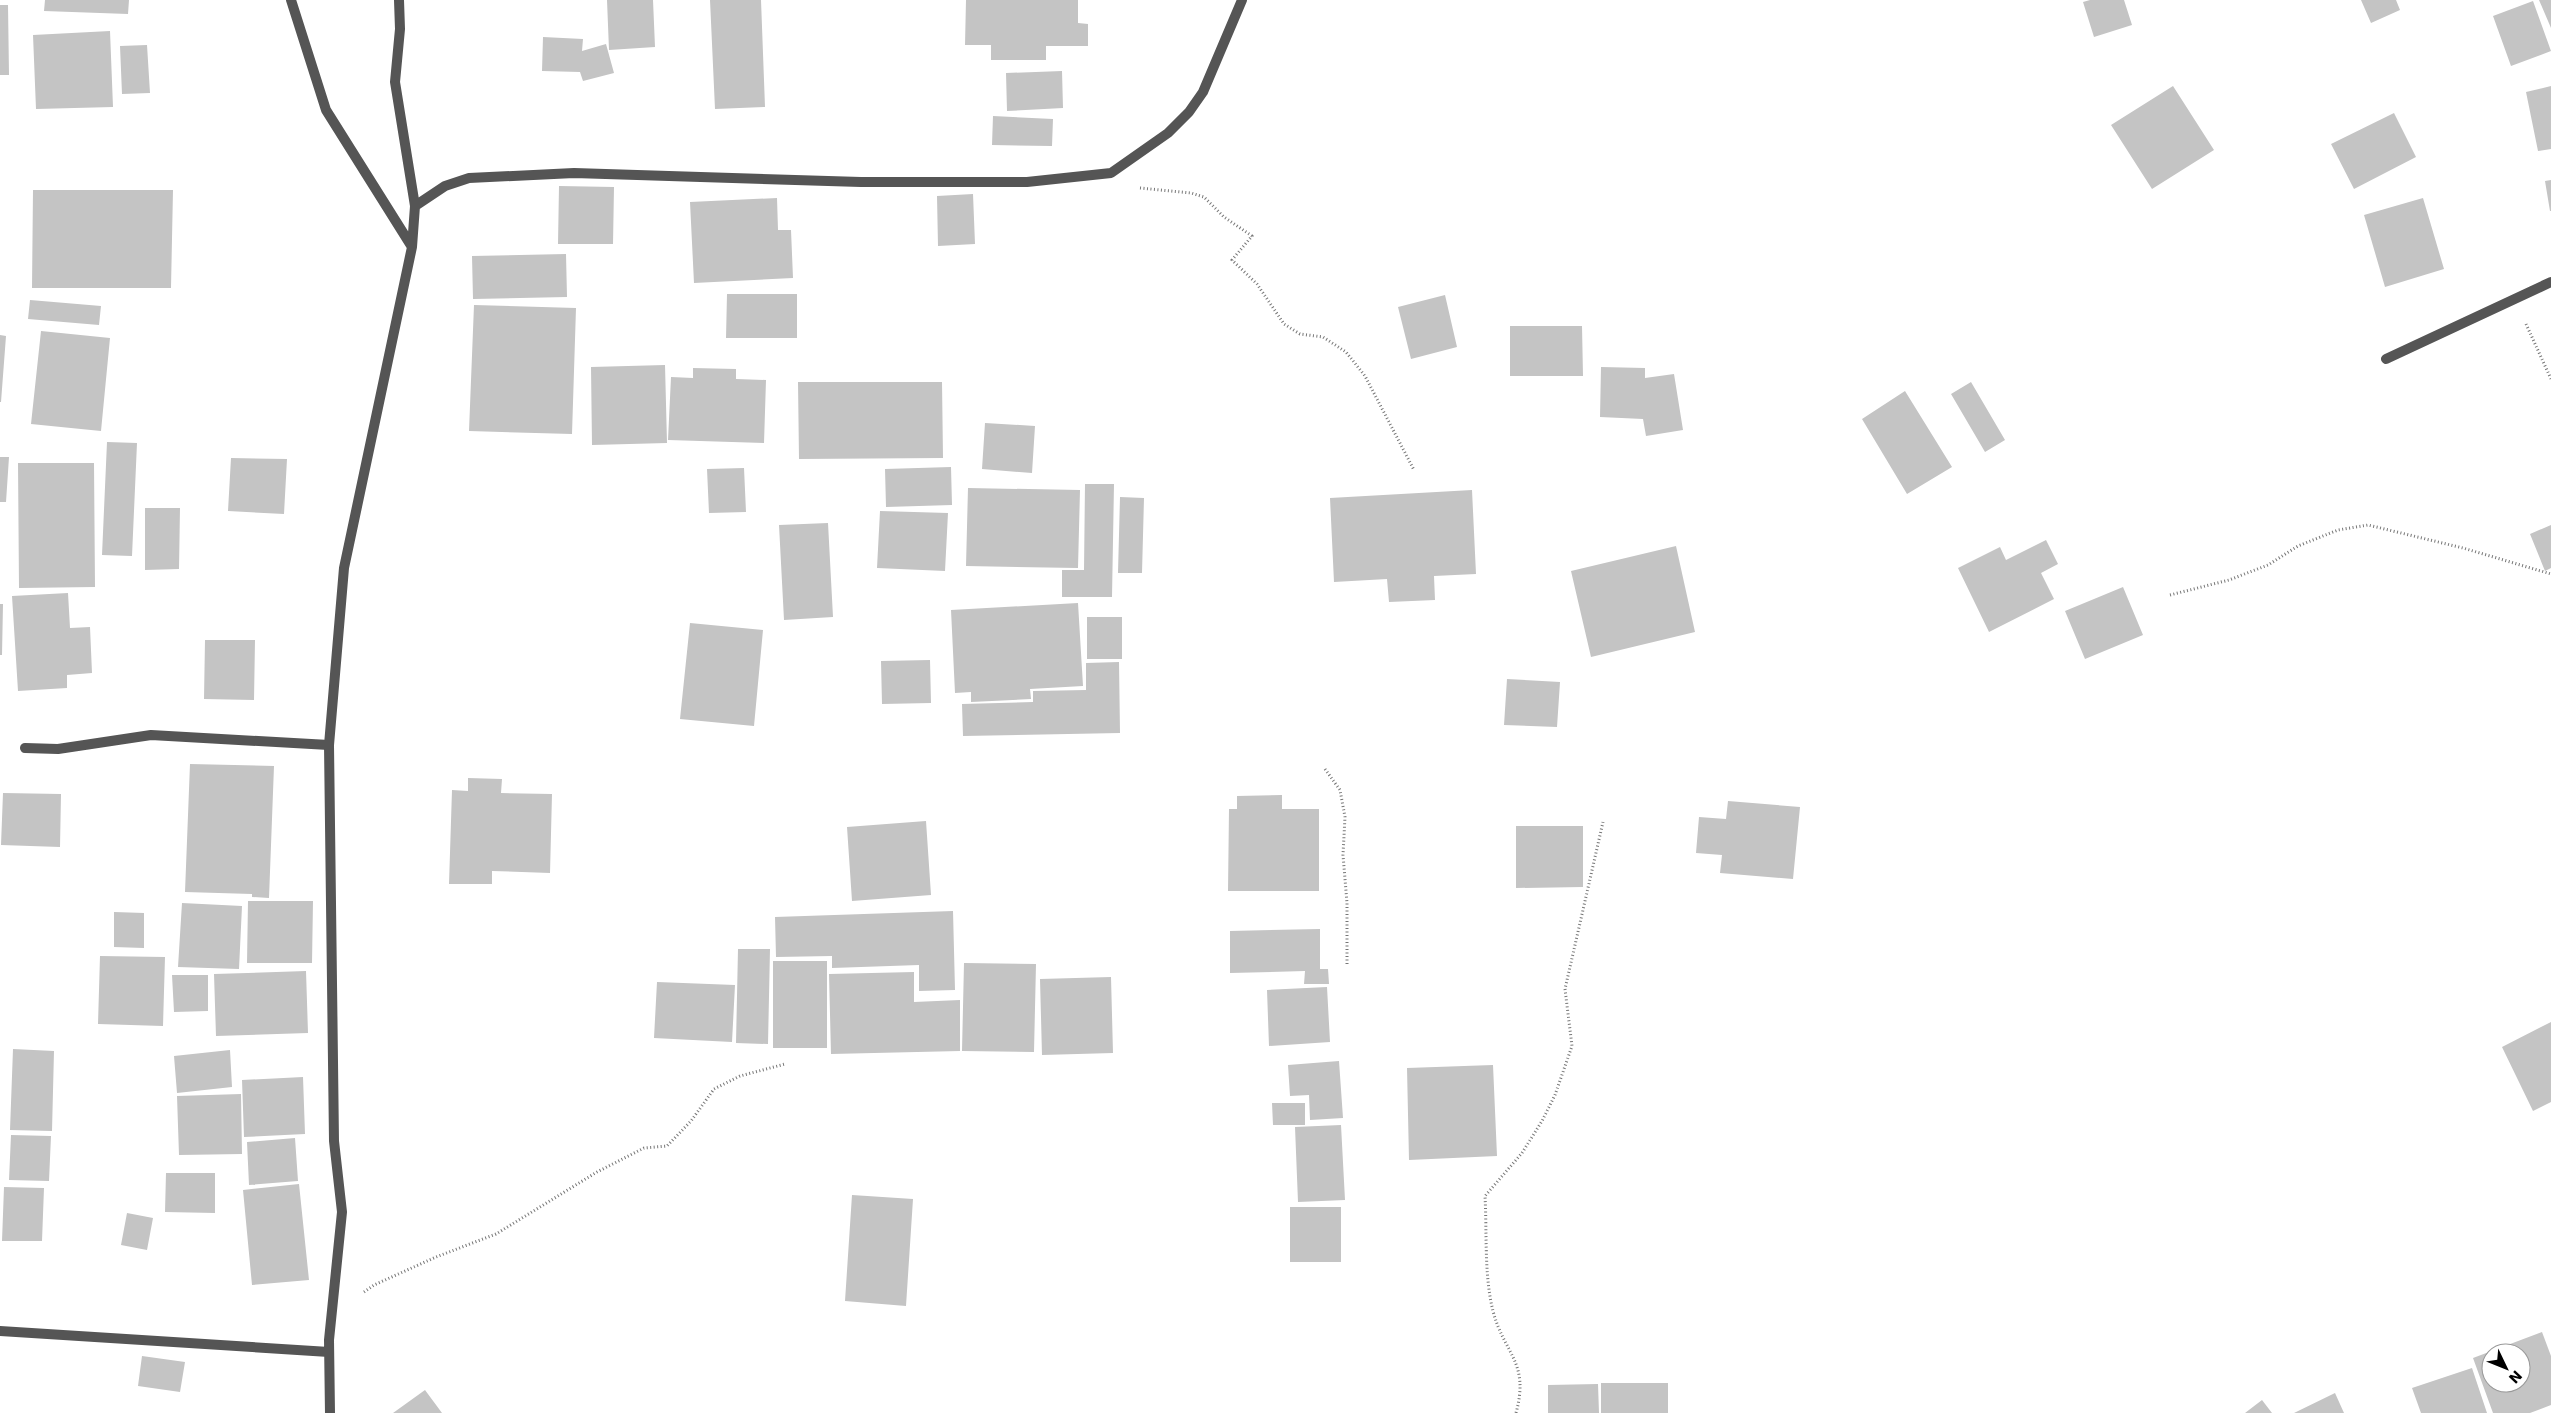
<svg xmlns="http://www.w3.org/2000/svg" width="2551" height="1413" viewBox="0 0 2551 1413" font-family="'DejaVu Sans',sans-serif">
	<rect width="100%" height="100%" fill="#fff"/>
	<!-- building -->
	<path fill="#c4c4c4" fill-rule="evenodd" d="M45 0H129L128 14 44 11Z
		M607 0H653L655 47 609 50Z
		M710 0H761L765 107 715 109Z
		M966 0H1078V23L1088 24V46H1046V60H991V45H965Z
		M2090 0H2124L2132 25 2094 37 2083 2Z
		M2361 0H2396L2400 10 2371 23Z
		M2539 0H2551V28Z
		M2533 1 2551 51 2511 66 2493 16Z
		M0 5H8L9 75H0Z
		M110 31 113 107 36 109 33 35Z
		M543 37 583 39 582 51 606 44 614 73 583 81 580 72 542 71Z
		M147 45 150 93 122 94 120 46Z
		M1062 71 1063 108 1007 111 1006 73Z
		M2173 86 2214 150 2152 189 2111 125Z
		M2551 86V149L2538 151 2526 92Z
		M2394 113 2416 157 2354 189 2331 144Z
		M993 116 1053 119 1052 146 992 145Z
		M2551 180V211H2550L2545 181Z
		M559 186 614 187 613 244H558Z
		M33 190H173L171 288H32Z
		M973 194 975 244 938 246 937 196Z
		M777 198 778 230H791L793 278 694 283 690 202Z
		M2423 198 2444 269 2385 287 2364 215Z
		M566 254 567 297 473 299 472 256Z
		M727 294H797V338H726Z
		M1445 295 1457 347 1411 359 1398 307Z
		M30 300 101 306 99 325 28 319Z
		M474 305 576 308 572 434 469 431Z
		M1510 326H1582L1583 376H1510Z
		M41 331 110 338 101 431 31 424Z
		M0 335 6 336 1 402H0Z
		M665 365 667 443 592 445 591 367Z
		M1601 367 1645 368V378L1674 374 1683 430 1646 436 1643 419 1600 417Z
		M693 368 736 369V379L766 380 764 443 668 440 671 377 693 378Z
		M798 382H942L943 458 799 459Z
		M1971 382 2005 440 1985 452 1951 394Z
		M1905 391 1952 467 1907 494 1862 419Z
		M985 423 1035 426 1032 473 982 469Z
		M107 442 137 443 132 556 102 555Z
		M0 457H9L6 502H0Z
		M231 458 287 459 284 514 228 511Z
		M18 463H94L95 587 19 588Z
		M951 467 952 505 886 507 885 469Z
		M744 468 746 512 709 513 707 469Z
		M1085 484H1114L1112 597H1062V570H1084Z
		M968 488 1080 490 1078 568 966 566Z
		M1472 490 1476 574 1434 576 1435 600 1389 602 1387 579 1334 582 1330 498Z
		M1120 497 1144 498 1142 573H1118Z
		M145 508H180L179 569 145 570Z
		M880 511 948 513 945 571 877 568Z
		M828 523 833 617 784 620 779 525Z
		M2551 525V568L2545 571 2530 534Z
		M2046 540 2058 564 2041 573 2054 599 1989 632 1958 568 2000 547 2006 560Z
		M1676 546 1695 632 1591 657 1571 571Z
		M2123 587 2143 635 2085 659 2065 611Z
		M68 593 70 628 90 627 92 673 67 675V688L18 691 12 596Z
		M1078 603 1083 686 1030 689 1031 699 971 702V692L955 693 951 610Z
		M0 604H3L2 655H0Z
		M1087 617H1122V659H1087Z
		M690 623 763 630 754 726 680 719Z
		M205 640H255L254 700 204 699Z
		M930 660 931 703 882 704 881 661Z
		M1119 662 1120 733 963 736 962 704 1033 702V691L1086 690V663Z
		M1507 679 1560 682 1557 727 1504 725Z
		M190 764 274 766 269 898 252 897V894L185 892Z
		M468 778 502 779 501 793 552 794 550 873 492 871V884H449L452 790 468 791Z
		M3 793 61 794 60 847 1 845Z
		M1282 795V809H1319V891H1228L1229 809H1237V796Z
		M1728 801 1800 807 1793 879 1720 873 1722 855 1696 853 1699 817 1726 819Z
		M926 821 931 895 852 901 847 827Z
		M1516 826H1583V887L1516 888Z
		M248 901H313L312 963H247Z
		M182 903 242 906 239 969 178 967Z
		M953 911 955 990 919 991V965L832 968V956L776 957 775 917Z
		M114 912 144 913V948L114 947Z
		M1320 929V969H1328L1329 984H1304L1305 971 1230 973V931Z
		M738 949H770L768 1044 736 1043Z
		M100 956 165 957 163 1026 98 1024Z
		M773 961H827V1048H773Z
		M964 963 1036 964 1034 1052 962 1051Z
		M306 971 308 1033 216 1036 214 974Z
		M914 972V1002L960 1000V1051L831 1054 829 974Z
		M172 975H208V1011L174 1012Z
		M1111 977 1113 1053 1042 1055 1040 979Z
		M657 982 735 985 732 1042 654 1038Z
		M1327 987 1330 1042 1269 1046 1267 990Z
		M2551 1022V1102L2533 1111 2502 1047Z
		M13 1049 54 1051 52 1131 10 1130Z
		M230 1050 232 1087 177 1093 174 1056Z
		M1339 1061 1343 1118 1310 1120 1309 1095 1290 1096 1288 1065Z
		M1493 1065 1497 1156 1409 1160 1407 1068Z
		M303 1077 305 1134 244 1137 242 1080Z
		M241 1094 242 1154 179 1155 177 1096Z
		M1272 1103H1305V1125H1273Z
		M1341 1125 1345 1200 1298 1202 1295 1127Z
		M11 1135 51 1136 49 1181 9 1180Z
		M295 1138 298 1181 249 1185 247 1142Z
		M166 1173H215V1213L165 1212Z
		M299 1184 309 1280 252 1285 243 1190Z
		M4 1187 44 1188 42 1241H2Z
		M852 1195 913 1199 906 1306 845 1301Z
		M1290 1207H1341V1262H1290Z
		M127 1213 153 1218 147 1250 121 1245Z
		M2542 1332 2551 1356V1405L2530 1413H2493L2473 1358ZM2491 1353H2521V1383H2491Z
		M142 1356 185 1362 180 1392 138 1386Z
		M2472 1368 2487 1413H2421L2412 1388Z
		M1601 1383H1668V1413H1601Z
		M1598 1384 1599 1413H1548V1385Z
		M425 1390 442 1413H393Z
		M2335 1393 2344 1413H2294Z
		M2262 1400 2272 1413H2245Z"/>
	<g fill="none" stroke-linecap="round" stroke-linejoin="round">
		<!-- path -->
		<path stroke="#777" stroke-width="3" stroke-dasharray="1 2.5" stroke-linecap="butt" d="M1140 188 1191 193 1204 197 1224 217 1252 236 1232 260 1257 284 1284 324 1300 334 1323 337 1346 352 1365 376 1414 470
			M2526 324 2551 379
			M2170 595 2229 580 2268 565 2298 546 2338 530 2368 525 2463 548 2551 574
			M1325 769 1340 790 1345 817 1343 855 1347 903V966
			M364 1292 374 1285 436 1257 496 1234 597 1172 644 1148 667 1146 691 1121 714 1089 740 1076 785 1064
			M1516 1413C1530 1362 1504 1354 1493 1311 1484 1275 1487 1233 1485 1196L1522 1153 1542 1121 1555 1095 1572 1046 1565 989 1603 822"/>
		<!-- minor -->
		<path stroke="#555" stroke-width="10" d="M291 0 326 110 412 247
			M415 206 445 186 469 178 574 173 861 182H1027L1111 173 1168 133 1189 112 1203 92 1242 0
			M2386 359 2551 282
			M25 748 58 749 151 735 329 745
			M0 1331 329 1352
			M330 1413 329 1340 342 1212 334 1141 329 745 344 568 412 247 415 206 395 82 400 29 399 0"/>
	</g>
	<!-- north arrow -->
	<g transform="translate(2506 1368) rotate(133)"><circle r="24" fill="#ffffff" stroke="#999999"/>
	<path d="M0-4L9 19L0 12L-9 19Z" fill="#000000"/>
	<text y="-8" font-size="14" font-weight="bold" text-anchor="middle" fill="#000000">N</text>
	</g>
</svg>
